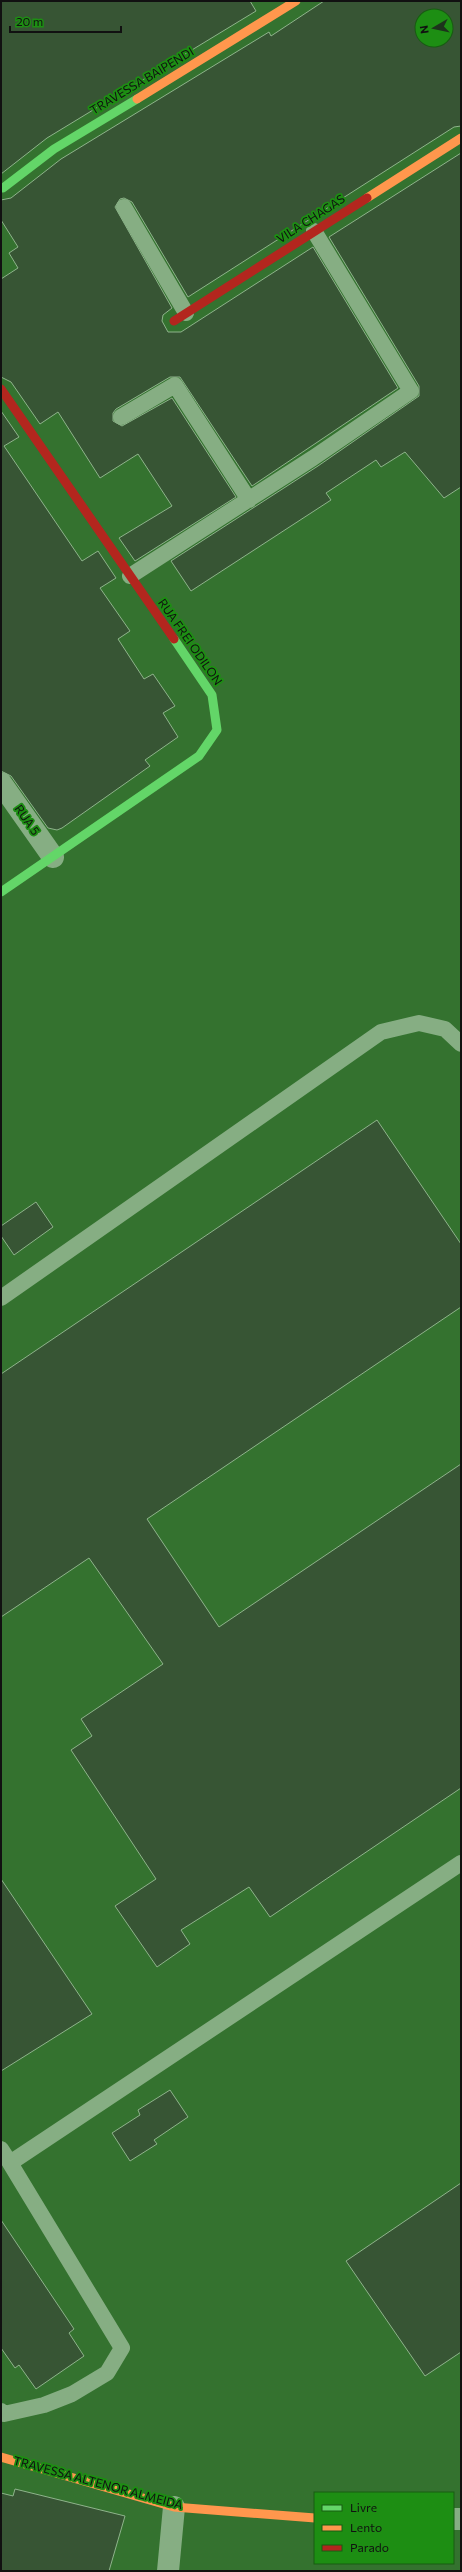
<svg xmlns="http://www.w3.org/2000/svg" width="462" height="2572" viewBox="0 0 462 2572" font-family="Commissioner,sans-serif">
	<rect width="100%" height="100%" fill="#34722f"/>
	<!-- building -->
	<path fill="#375534" stroke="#8eb38b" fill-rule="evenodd" d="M1 1H250L256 11 47 138 1 174Z
		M324 1H461V126L454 127 188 297 132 202 124 198 120 199 115 207 172 308 163 315 162 321 168 332H181L313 247 398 388 252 486 180 377H170L116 409 113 413V421L122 426 172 398 236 497 135 561 119 538 172 506 138 454 100 478 58 412 40 424 11 382 1 377V279L18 268 9 253 18 247 1 220V200L11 198 61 159 269 32 271 36ZM422 16H446V40H422Z
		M461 153V487L444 498 405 452 381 467 376 460 326 493 331 500 191 591 171 561 318 466 419 396V386L329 237Z
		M1 411 19 437 4 446 82 561 98 551 116 578 100 588 130 631 118 639 144 679 153 674 175 706 163 713 178 737 145 760 150 766 62 828 57 830 48 828 11 776 1 771Z
		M377 1120 461 1244V1307L147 1519 219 1627 461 1464V1788L270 1917 249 1887 181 1930 190 1944 157 1967 115 1906 156 1879 71 1750 92 1736 81 1719 163 1664 89 1558 1 1617V1374Z
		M36 1202 53 1227 14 1255 1 1236V1226Z
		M1 1879 92 2014 1 2071Z
		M170 2090 188 2117 154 2140 157 2144 130 2161 112 2133 140 2115 138 2110Z
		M461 2183V2352L425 2376 346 2261Z
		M1 2220 74 2329 69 2333 84 2356 36 2389 19 2365 15 2368 1 2348Z
		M15 2489 125 2516 109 2571H1V2493L13 2496Z"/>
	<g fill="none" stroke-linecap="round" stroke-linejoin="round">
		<!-- lane -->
		<path stroke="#86ae83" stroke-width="16" d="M124 207 186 313
			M121 417 175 385 249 500
			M130 576 313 458 411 391 314 231
			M1 1298 381 1032 419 1023 445 1029 461 1044
			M1 2149 10 2163 461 1863
			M1 2411 4 2414 44 2405 72 2394 107 2373 122 2348 10 2163"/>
		<!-- street -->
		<path stroke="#86ae83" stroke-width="22" d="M1 783 53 857
			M453 2519H461
			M168 2571 174 2507"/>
		<!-- fast -->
		<path stroke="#63d668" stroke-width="9" d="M3 188 54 149 137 99
			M1 892 199 756 217 730 212 695 174 639"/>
		<!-- slow -->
		<path stroke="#ff974d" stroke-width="9" d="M137 99 296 1
			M367 198 461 138
			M1 2457 174 2507 315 2518"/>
		<!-- jam -->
		<path stroke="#b3261e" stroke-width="9" d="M174 321 367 198
			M1 389 174 639"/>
	</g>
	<g text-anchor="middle" stroke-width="3.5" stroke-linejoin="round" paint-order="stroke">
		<!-- street labels -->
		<g font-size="12" fill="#111" stroke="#1d8e13">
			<text transform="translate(142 81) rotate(-31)" y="4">TRAVESSA BAIPENDI</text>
			<text transform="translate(311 219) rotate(-33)" y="4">VILA CHAGAS</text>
			<text transform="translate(190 642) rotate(55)" y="4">RUA FREI ODILON</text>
			<text transform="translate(27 820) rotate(55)" y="4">RUA 5</text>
			<text transform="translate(98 2483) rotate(15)" y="4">TRAVESSA ALTENOR ALMEIDA</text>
		</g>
	</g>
	<!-- border -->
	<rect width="462" height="2572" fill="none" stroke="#111111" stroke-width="4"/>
	<!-- legend -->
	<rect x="314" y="2492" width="140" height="72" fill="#1d8e13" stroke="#185c12"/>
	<rect x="322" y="2505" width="20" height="6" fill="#63d668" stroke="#185c12"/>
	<text x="350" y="2512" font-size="12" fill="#111111">Livre</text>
	<rect x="322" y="2525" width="20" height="6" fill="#ff974d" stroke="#185c12"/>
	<text x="350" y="2532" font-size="12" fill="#111111">Lento</text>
	<rect x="322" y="2545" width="20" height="6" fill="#b3261e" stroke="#185c12"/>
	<text x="350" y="2552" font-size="12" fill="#111111">Parado</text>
	<!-- north arrow -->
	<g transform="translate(434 28) rotate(261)"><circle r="19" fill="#1d8e13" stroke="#185c12"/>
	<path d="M0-3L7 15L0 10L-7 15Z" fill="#1d331c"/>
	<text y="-6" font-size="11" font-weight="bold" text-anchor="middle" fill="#111111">N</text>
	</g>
	<!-- scale -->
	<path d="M10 26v6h111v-6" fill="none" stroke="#111111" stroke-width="2"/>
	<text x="16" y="26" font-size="12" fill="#111111" stroke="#1d8e13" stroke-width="3" paint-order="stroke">20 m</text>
</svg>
